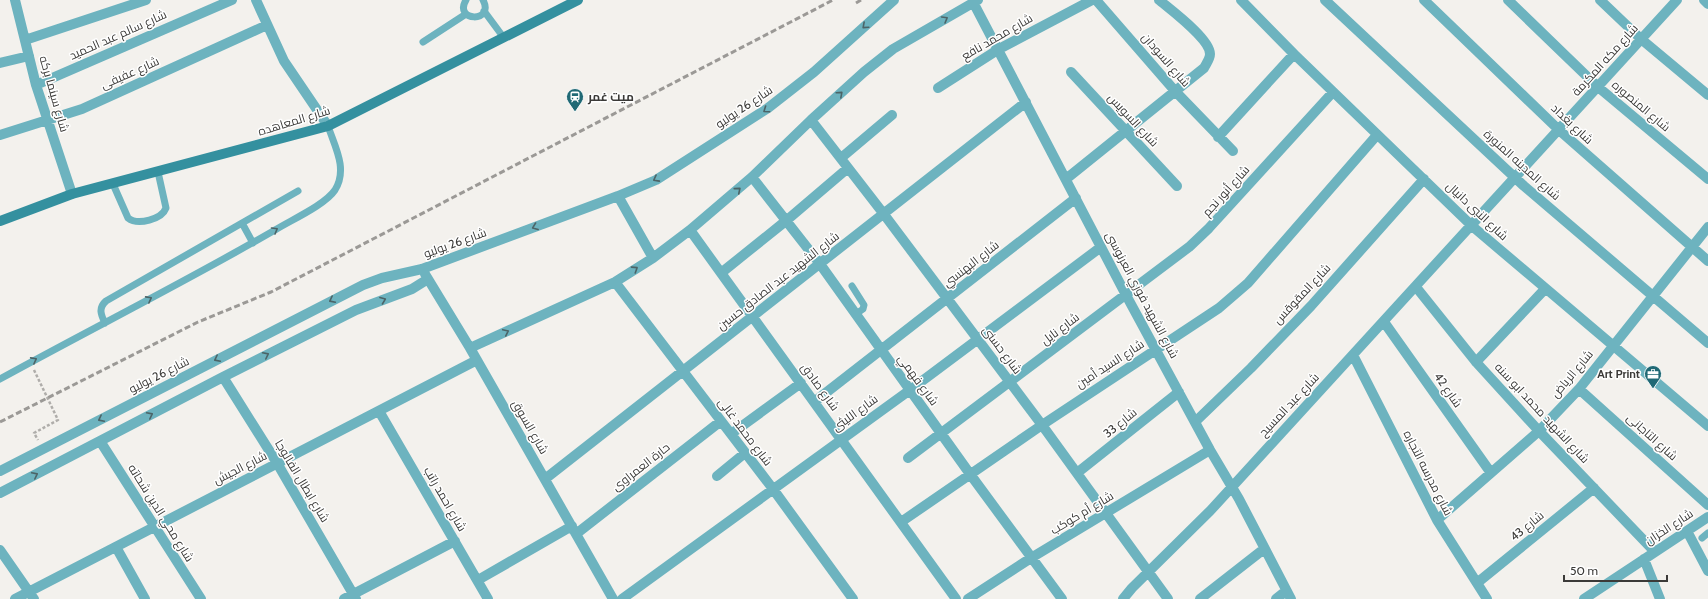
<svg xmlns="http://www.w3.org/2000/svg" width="1708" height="599" viewBox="0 0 1708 599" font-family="Cabin,Cairo,sans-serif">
	<rect width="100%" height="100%" fill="#f3f1ed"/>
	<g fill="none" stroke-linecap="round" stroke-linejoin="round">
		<!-- path -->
		<path stroke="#afadaa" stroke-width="2.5" stroke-dasharray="3 2" stroke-linecap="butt" d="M34 370 58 420 34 433 38 440"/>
		<!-- service -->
		<path stroke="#6db3bf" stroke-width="7" d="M466 0C453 22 495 23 483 0
			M484 11 504 38
			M423 42 466 14
			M113 184 128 218C138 226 162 219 166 208L158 172
			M242 223 253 243
			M852 286 864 305 863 309 856 314
			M105 323C101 315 98 308 106 301L298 191
			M0 379C91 329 185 282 275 230 291 220 325 205 335 190 348 169 335 147 328 126
			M1702 538 1708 533"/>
		<!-- minor -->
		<path stroke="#6db3bf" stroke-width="10" d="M15 0 36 85 72 194
			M256 0 284 61 328 126
			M1096 0 1175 91 1233 151
			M1241 0 1294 54 1472 226 1708 426
			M1325 0 1524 186 1708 343
			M1424 0 1559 130 1708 261
			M1508 0 1598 87 1708 179
			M1600 0 1641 39 1708 95
			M1704 0 1708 4
			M973 2 1126 295 1210 450 1239 499 1291 599
			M25 40 146 0
			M0 63 29 56
			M1071 72 1177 186
			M36 85 232 0
			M938 88 999 49 1092 0
			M811 120 883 213 1042 425 1168 599
			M0 135 82 109 267 25
			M1218 137 1294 54
			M841 158 892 115
			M752 177 820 264 970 474 1062 599
			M1066 179 1204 68C1206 64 1210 59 1210 54 1210 39 1171 10 1159 0
			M618 196 653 258
			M690 230 956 599
			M721 273 787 220 848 168
			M425 274 470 348 613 599
			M615 282 773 489 853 599
			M1416 287 1476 362 1539 431 1655 552
			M1384 322 1491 473
			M470 348 615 282 653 258 690 230 752 177 811 120 864 72 893 49 978 0
			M1353 355 1437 520 1487 599
			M1476 362 1545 289
			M223 377 277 463 356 599
			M1579 389 1708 505
			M814 402 1076 198
			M379 411 488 599
			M1195 422 1251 368 1311 306 1424 179
			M731 434 801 383
			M100 441 201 599
			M908 458 1189 247 1209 228 1333 92
			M0 471 363 285 382 278 422 269 618 196 656 180 768 108 814 72 894 0
			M1077 473 1179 392
			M717 476 745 453
			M545 479 1026 102
			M0 493 223 377 356 310 412 289 428 279
			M1437 520 1539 431 1579 389 1708 227
			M901 522 1042 425 1219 308 1248 283 1377 135
			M1687 531 1708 571
			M576 534 721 421
			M116 547 145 599
			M0 550 34 599
			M1644 559 1660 599
			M478 580 572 526
			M1477 583 1594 488
			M15 599 477 360
			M344 599 455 541
			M622 599 910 390 1101 247
			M968 599 1031 558 1210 450
			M1123 599 1132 588 1210 511 1677 0
			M1200 599 1264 549
			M1276 599 1286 591
			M1584 599 1708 517"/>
		<!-- secondary -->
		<path stroke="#34909f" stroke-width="10" d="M0 221 72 194 328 126 578 0"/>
		<!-- rail -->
		<path stroke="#9b9996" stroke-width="3" stroke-dasharray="6 3" stroke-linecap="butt" d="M856 3 861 0
			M0 422 198 322 271 292 833 0"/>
	</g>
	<!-- one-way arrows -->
	<defs><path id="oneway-chevron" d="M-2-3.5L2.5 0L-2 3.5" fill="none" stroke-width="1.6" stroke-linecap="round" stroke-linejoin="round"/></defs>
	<g stroke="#4c6467">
		<use href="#oneway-chevron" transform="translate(945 19) rotate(-30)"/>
		<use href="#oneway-chevron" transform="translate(865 26) rotate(138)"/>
		<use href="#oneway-chevron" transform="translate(840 94) rotate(-42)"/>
		<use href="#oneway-chevron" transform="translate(766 110) rotate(145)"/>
		<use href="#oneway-chevron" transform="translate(656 179) rotate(152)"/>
		<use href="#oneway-chevron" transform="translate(738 190) rotate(-40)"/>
		<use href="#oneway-chevron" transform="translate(535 227) rotate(159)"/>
		<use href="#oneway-chevron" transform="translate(275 230) rotate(-30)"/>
		<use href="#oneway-chevron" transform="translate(635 269) rotate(-33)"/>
		<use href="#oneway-chevron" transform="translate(149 299) rotate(-28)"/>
		<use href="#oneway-chevron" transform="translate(332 300) rotate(153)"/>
		<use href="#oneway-chevron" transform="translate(383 300) rotate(-21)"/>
		<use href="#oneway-chevron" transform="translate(506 332) rotate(-25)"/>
		<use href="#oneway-chevron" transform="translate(266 355) rotate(-27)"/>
		<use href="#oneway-chevron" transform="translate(217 359) rotate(153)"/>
		<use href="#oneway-chevron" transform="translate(34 360) rotate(-28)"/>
		<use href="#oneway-chevron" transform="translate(150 415) rotate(-27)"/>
		<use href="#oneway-chevron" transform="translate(101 419) rotate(153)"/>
		<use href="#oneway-chevron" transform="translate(35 475) rotate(-27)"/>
	</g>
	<!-- icons -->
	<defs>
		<symbol id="station-pin" viewBox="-11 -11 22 30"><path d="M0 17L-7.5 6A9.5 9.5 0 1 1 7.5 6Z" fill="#206975" stroke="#fff"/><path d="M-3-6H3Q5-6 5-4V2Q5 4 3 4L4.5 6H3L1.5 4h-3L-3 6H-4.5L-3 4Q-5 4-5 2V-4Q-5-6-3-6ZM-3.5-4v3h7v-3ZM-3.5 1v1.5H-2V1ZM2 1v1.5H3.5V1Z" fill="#fff"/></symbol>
		<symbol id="office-pin" viewBox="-11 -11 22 30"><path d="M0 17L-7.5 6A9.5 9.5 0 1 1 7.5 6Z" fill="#206975" stroke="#fff"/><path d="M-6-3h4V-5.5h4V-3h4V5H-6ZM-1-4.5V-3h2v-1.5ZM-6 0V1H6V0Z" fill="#fff"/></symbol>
	</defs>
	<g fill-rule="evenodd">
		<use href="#station-pin" x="565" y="87" width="20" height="27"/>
		<use href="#office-pin" x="1643" y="364" width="20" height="27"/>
	</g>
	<g text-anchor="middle" stroke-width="3" stroke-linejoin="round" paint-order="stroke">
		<!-- street labels -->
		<g font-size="12" fill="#3b3a38" stroke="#fff">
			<text transform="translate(118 35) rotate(-24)" y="4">شارع سالم عبد الحميد</text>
			<text transform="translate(997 37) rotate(-30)" y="4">شارع محمد نافع</text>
			<text transform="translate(1166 60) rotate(49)" y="4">شارع السودان</text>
			<text transform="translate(1605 60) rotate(-48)" y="4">شارع مكه المكرمة</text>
			<text transform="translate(130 73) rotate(-24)" y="4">شارع عفيفى</text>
			<text transform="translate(54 94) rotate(74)" y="4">شارع سينما بركه</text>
			<text transform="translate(1641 106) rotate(40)" y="4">شارع المنصوره</text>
			<text transform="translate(744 107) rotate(-34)" y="4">شارع 26 يوليو</text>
			<text transform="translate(1133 120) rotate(47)" y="4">شارع السويس</text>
			<text transform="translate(294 121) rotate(-17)" y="4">شارع المعاهده</text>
			<text transform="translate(1572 124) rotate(43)" y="4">شارع بغداد</text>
			<text transform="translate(1522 165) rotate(42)" y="4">شارع المدينه المنورة</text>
			<text transform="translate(1226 191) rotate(-48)" y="4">شارع أنور نجم</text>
			<text transform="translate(1477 211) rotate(43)" y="4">شارع النبى دانيال</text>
			<text transform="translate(455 243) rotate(-20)" y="4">شارع 26 يوليو</text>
			<text transform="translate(971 264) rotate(-38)" y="4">شارع البهنسي</text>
			<text transform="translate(778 281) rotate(-38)" y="4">شارع الشهيد عبد الصادق حسين</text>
			<text transform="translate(1302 294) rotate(-47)" y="4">شارع المقوقس</text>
			<text transform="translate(1142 295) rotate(62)" y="4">شارع الشهيد فوزي العرنوسى</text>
			<text transform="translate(1060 329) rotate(-37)" y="4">شارع نايل</text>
			<text transform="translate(1002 350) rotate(53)" y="4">شارع حسنى</text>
			<text transform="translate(1110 364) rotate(-33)" y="4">شارع السيد أمين</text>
			<text transform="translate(1572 374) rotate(-50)" y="4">شارع الرياض</text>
			<text transform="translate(159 375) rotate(-27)" y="4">شارع 26 يوليو</text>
			<text transform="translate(918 380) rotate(54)" y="4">شارع فهمي</text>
			<text transform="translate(820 387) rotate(54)" y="4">شارع صادق</text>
			<text transform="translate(1448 390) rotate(55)" y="4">شارع 42</text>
			<text transform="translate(1289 405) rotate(-47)" y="4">شارع عبد المسيح</text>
			<text transform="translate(855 413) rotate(-36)" y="4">شارع الليثى</text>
			<text transform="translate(1542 413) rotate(47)" y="4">شارع الشهيد محمد ابو سنه</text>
			<text transform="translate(1120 423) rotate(-39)" y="4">شارع 33</text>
			<text transform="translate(530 427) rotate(60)" y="4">شارع السوق</text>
			<text transform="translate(745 432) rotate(53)" y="4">شارع محمد غالى</text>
			<text transform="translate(1652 437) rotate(42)" y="4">شارع التاجانى</text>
			<text transform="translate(641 467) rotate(-38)" y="4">حارة العمراوى</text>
			<text transform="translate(240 468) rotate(-27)" y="4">شارع الجيش</text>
			<text transform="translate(1428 473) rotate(63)" y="4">شارع مدرسه التجاره</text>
			<text transform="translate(302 481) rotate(59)" y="4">شارع ابطال الفالوجا</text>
			<text transform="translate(445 499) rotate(60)" y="4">شارع احمد راتب</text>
			<text transform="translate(161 513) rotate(58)" y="4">شارع محي الدين شحاته</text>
			<text transform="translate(1082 513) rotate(-31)" y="4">شارع أم كوكب</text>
			<text transform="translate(1527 526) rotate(-39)" y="4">شارع 43</text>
			<text transform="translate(1669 527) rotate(-33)" y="4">شارع الخزان</text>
		</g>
		<!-- poi labels -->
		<g font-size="12" font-weight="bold" fill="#3b3a38" stroke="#fff" text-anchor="start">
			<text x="588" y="101">ميت غمر</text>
			<text x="1640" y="378" text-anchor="end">Art Print</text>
		</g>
	</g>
	<!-- scale -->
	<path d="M1564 575v6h103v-6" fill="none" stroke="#3b3a38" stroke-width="2"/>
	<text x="1570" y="575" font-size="12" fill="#3b3a38" stroke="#ffffff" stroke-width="3" paint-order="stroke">50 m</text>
</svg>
